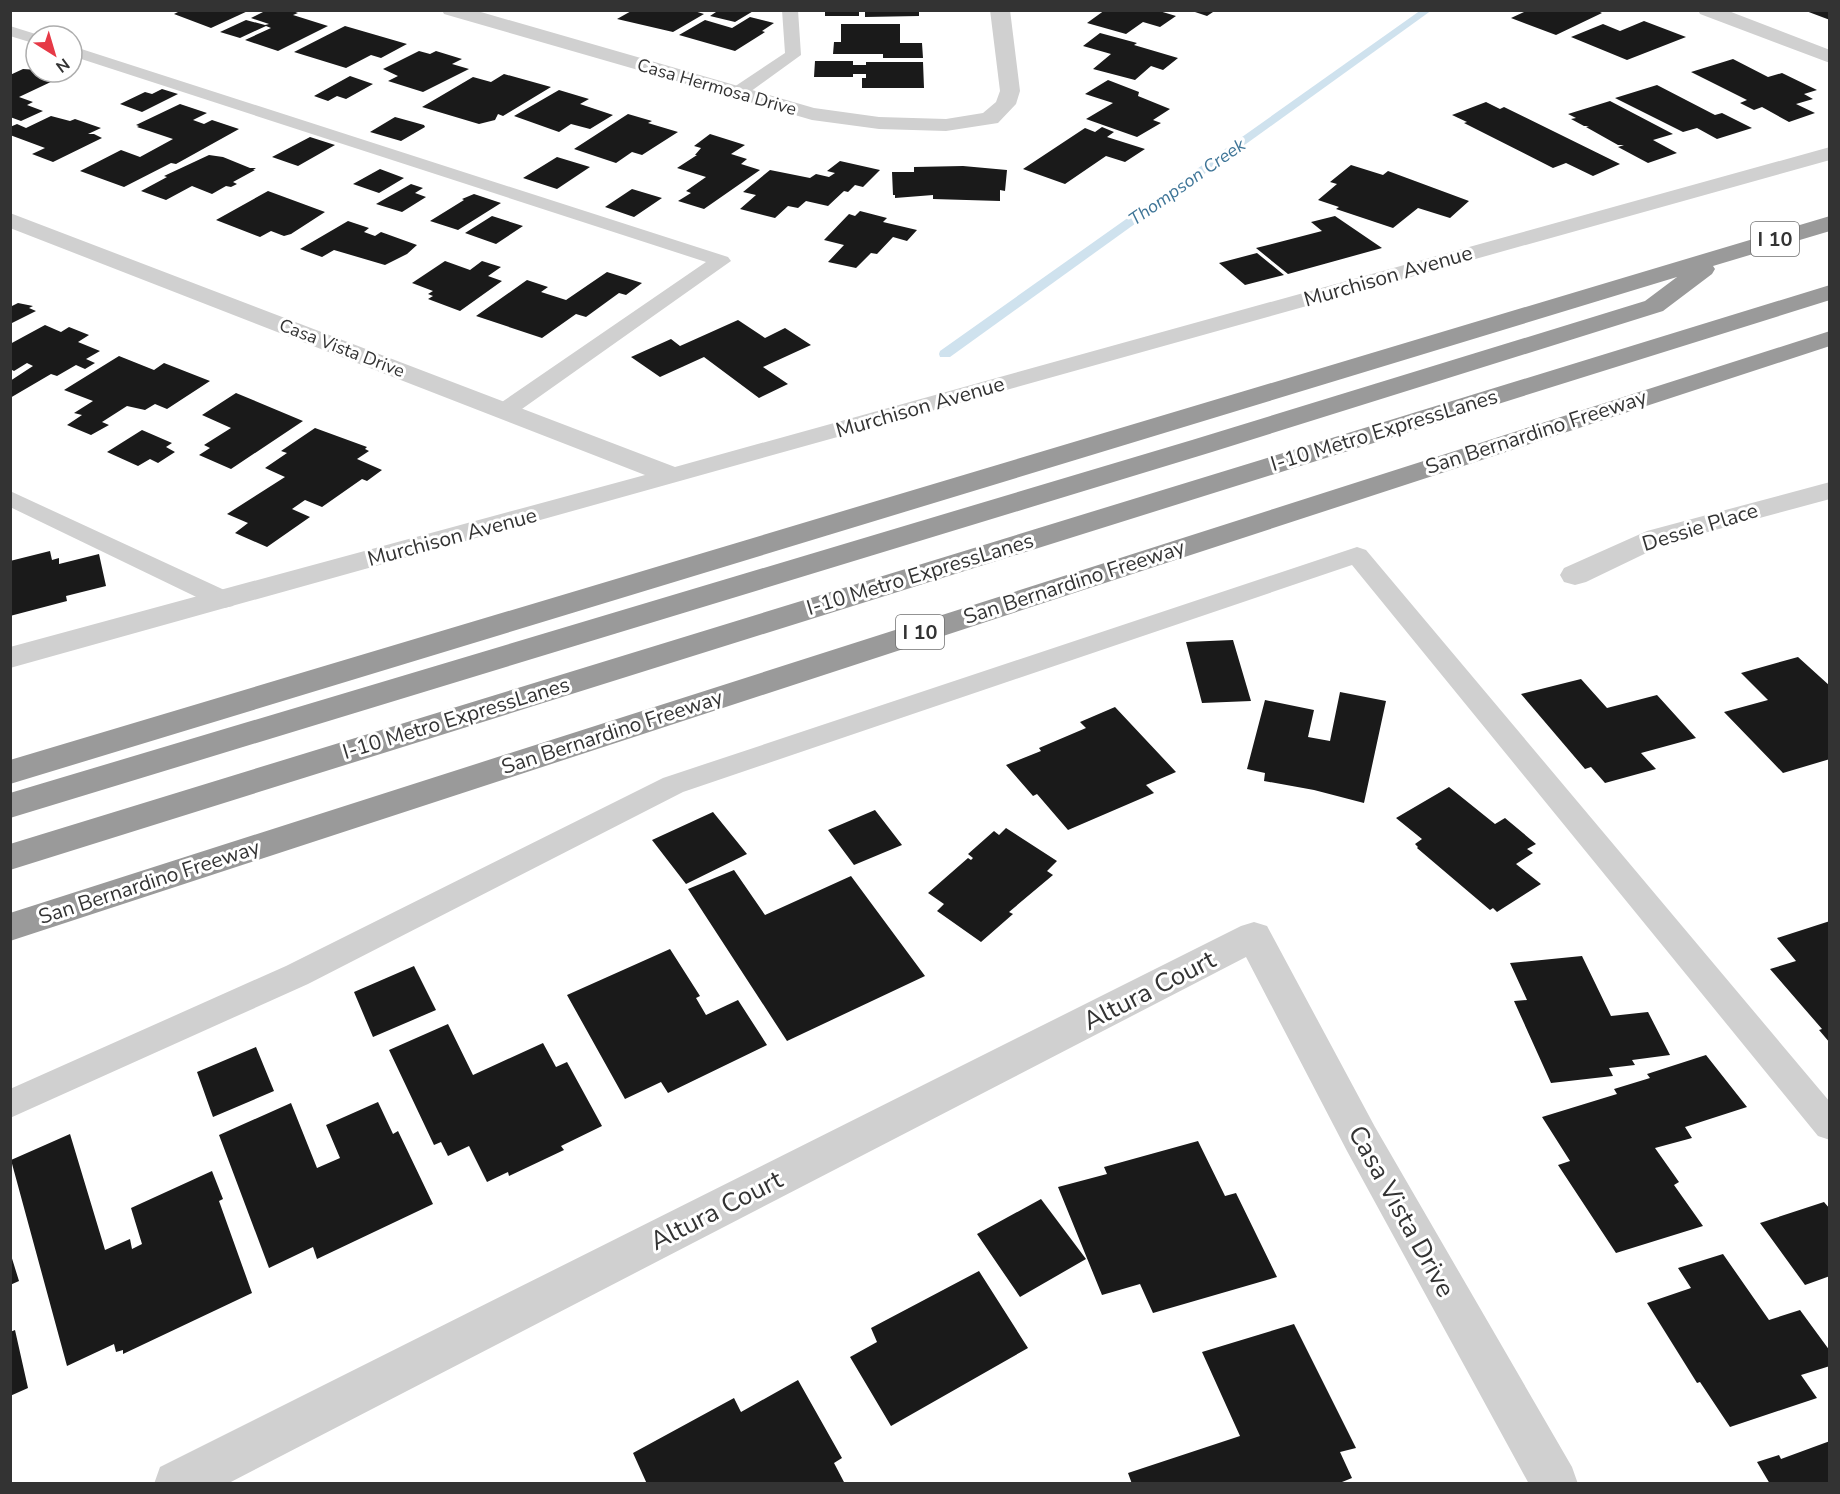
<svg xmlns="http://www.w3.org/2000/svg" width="1840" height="1494" viewBox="0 0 1840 1494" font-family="'Nunito Sans',sans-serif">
	<rect width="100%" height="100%" fill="#fff"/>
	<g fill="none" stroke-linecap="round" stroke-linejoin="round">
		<!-- stream -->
		<path fill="#cfe2ee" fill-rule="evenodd" d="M1421 10H1432L950 357H940L939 354 940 351Z"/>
	</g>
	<!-- building -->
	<path fill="#1a1a1a" d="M182 10H250L211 28 174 14Z
		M267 10H290L298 13 293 15 328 26 278 51 245 40 271 28 266 26 240 38 220 32 246 20 265 25 269 24 251 18Z
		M633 10H691L704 14 673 32 617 19Z
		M719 10H755L735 22 710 16Z
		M825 10H859V16H825Z
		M865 10H919V16L865 17Z
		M1105 10H1156L1176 16 1160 27 1143 22 1126 34 1087 23Z
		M1189 10H1216L1207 16Z
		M1521 10H1596L1602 13 1556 35 1511 18 1524 12Z
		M1806 10H1830V20L1806 11Z
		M750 17 774 23 762 31 765 32 735 51 679 35 705 20 732 28Z
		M1644 21 1686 37 1627 60 1571 37 1603 24 1620 31Z
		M841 24H900V43H922L923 58H883V54H833L834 42H841Z
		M345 26 407 44 381 58 371 55 346 68 294 52Z
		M1100 33 1137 43 1134 45 1178 58 1163 70 1151 66 1135 80 1093 69 1111 54 1083 46Z
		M419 51 430 54 436 51 462 59 452 64 469 69 423 92 388 81 398 76 383 69Z
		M1733 59 1768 77 1782 73 1817 90 1804 94 1813 99 1796 104 1815 113 1789 122 1762 107 1754 110 1740 103 1747 100 1691 72Z
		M815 61H853V65H866V62H923L924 88H862V78H866V74H853V77H814Z
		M23 69 66 72 51 79 55 80 19 97 33 102 27 105 43 111 21 121 10 117V75Z
		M504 74 551 87 503 116 498 114 495 120 479 124 422 107 473 77 491 82Z
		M350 76 373 84 346 99 337 96 328 101 314 96Z
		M1108 80 1139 92 1138 96 1170 109 1153 120 1161 123 1137 137 1086 119 1113 103 1085 94Z
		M1657 85 1715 115 1722 113 1752 128 1717 139 1697 128 1683 132 1615 98Z
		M162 89 178 94 142 112 120 104 145 92 152 94Z
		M559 90 589 99 580 104 613 115 590 129 571 124 559 132 514 116Z
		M1610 101 1673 134 1653 140 1677 153 1648 163 1618 147 1624 145H1618L1586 127 1589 126H1584L1571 119 1576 118 1568 114Z
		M1486 102 1500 109 1504 107 1620 164 1593 176 1566 163 1553 168 1464 123 1467 122 1452 115Z
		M180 104 207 113 193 120 204 124 212 120 239 129 176 164 171 163 124 187 80 171 121 150 140 157 173 139 137 127 139 126 136 125Z
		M628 114 652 121 648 123 678 132 642 155 632 152 616 163 574 149Z
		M51 116 70 121 75 119 101 128 88 134H94L102 138 53 162 32 154 45 148 10 135V127L17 124 26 128Z
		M395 117 424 125 425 127 401 141 370 132Z
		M1102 127 1114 132 1107 137 1145 149 1125 162 1106 156 1065 184 1023 169 1085 128 1095 132Z
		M710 134 745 145 731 154 747 159 741 164 760 170 704 209 678 201 691 193 686 191 706 177 677 168 697 155H695L701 148 694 146Z
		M310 137 335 145 298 166 272 157Z
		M209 155 223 157 250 168H256L253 170H255L233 182 237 184 231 187 226 186 212 194 192 186 166 200 141 191 167 177 164 176Z
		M557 157 590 167 557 189 523 178Z
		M840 161 880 170 863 187 855 185 848 192 844 191 828 206 806 201 798 208 788 206 775 218 740 209 756 195 743 192 770 170 810 178 816 174 829 177 835 173 827 171Z
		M1351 165 1383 175 1388 171 1469 201 1450 218 1418 208 1393 228 1336 209 1339 207 1318 200 1337 184 1330 182Z
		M963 166 1007 170 1005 191 1000 190V201L933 199V195L895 198V195H893L892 172H914V167Z
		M380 169 404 178 379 193 353 184Z
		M411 184 423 188 415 193 426 197 402 212 376 204Z
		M632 189 662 198 634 217 605 207Z
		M268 191 325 212 291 234 284 236 271 231 260 237 216 220Z
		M474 194 501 203 458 230 430 221 464 200 462 199Z
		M860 211 887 218 883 222 917 230 907 241 893 237 877 254 871 253 856 268 828 262 844 245 824 240 849 214 855 216Z
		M492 216 523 226 496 244 465 233Z
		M1335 216 1382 248 1288 274 1256 248 1322 231 1311 222Z
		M348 221 369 228 364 232 375 236 381 232 417 245 407 254 385 265 334 250 322 257 300 249Z
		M1257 253 1284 275 1245 285 1219 263Z
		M445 261 470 270 482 261 501 267 488 276 502 281 460 311 428 299 433 296 428 294 433 291 412 283Z
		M607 272 642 283 626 295 619 293 586 317 576 314 542 338 476 316 527 280 548 287 541 292 566 300Z
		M18 303 33 306 29 308 36 311 10 324V307Z
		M738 320 765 338 785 328 811 345 763 367 788 384 759 398 704 357 660 377 631 357 671 339 680 346Z
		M45 325 61 332 69 327 89 335 78 342 100 351 86 359 95 363 85 369 76 365 57 376 51 374 10 398V381L33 366 27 363 14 371 10 369V344Z
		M119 356 154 370 164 363 210 381 167 409 155 404 145 410 127 406 102 422 109 425 91 435 67 425 82 415 74 413 93 401 64 390Z
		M236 393 303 421 231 469 199 455 210 448 204 445 231 428 202 415Z
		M315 428 367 447 365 449 369 451 357 459 382 470 367 481 362 479 322 507 305 500 292 509 310 517 267 547 235 533 248 523 227 514 285 477 265 468 287 453 281 451Z
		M142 430 172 443 166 447 175 452 158 463 150 459 138 466 107 452Z
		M50 551 52 560 59 558V564L99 554 106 586 66 596 67 601 10 616V561Z
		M1233 640 1251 701 1202 703 1186 642Z
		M1798 657 1830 686V759L1783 773 1724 712 1768 700 1741 673Z
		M1581 679 1607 708 1657 695 1696 738 1641 753 1656 769 1605 783 1591 767 1585 769 1521 694Z
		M1340 692 1386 701 1364 803 1314 790 1264 781 1265 773 1247 769 1265 700 1314 710 1308 737 1330 741Z
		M1115 707 1176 772 1146 785 1154 793 1068 830 1037 794 1033 796 1006 765 1041 751 1039 748 1086 728 1080 722Z
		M1449 787 1495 824 1505 818 1536 844 1527 849 1533 853 1516 864 1541 884 1497 912 1493 908 1490 910 1417 848 1418 847 1415 844 1422 839 1396 818Z
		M875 810 902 845 854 865 828 830Z
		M713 812 747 854 686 884 652 840Z
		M1006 828 1057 861 1047 871 1053 875 1009 912 1013 914 981 942 937 911 944 904 928 893 968 858 971 860 973 858 968 854 994 831 999 835Z
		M734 870 765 915 851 876 925 976 787 1041 688 889Z
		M1830 921V1043L1819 1030 1822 1029 1770 969 1796 961 1777 938Z
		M670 949 700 996 696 998 706 1015 738 1000 767 1045 668 1093 661 1082 625 1099 567 995Z
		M1582 956 1611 1016 1648 1012 1670 1055 1632 1060 1635 1065 1609 1068 1613 1076 1551 1083 1514 1001 1527 1000 1510 963Z
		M414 966 436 1010 373 1037 354 992Z
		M448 1024 473 1075 543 1043 556 1067 567 1062 602 1126 561 1146 564 1150 509 1176 508 1172 487 1182 469 1146 448 1156 441 1142 434 1145 389 1050Z
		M256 1047 274 1091 213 1117 197 1072Z
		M1706 1055 1747 1107 1685 1127 1692 1138 1655 1148 1679 1182 1674 1185 1703 1226 1616 1253 1558 1165 1570 1161 1542 1117 1617 1094 1614 1089 1650 1078 1647 1074Z
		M378 1102 393 1134 398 1131 433 1204 317 1259 313 1247 269 1268 219 1135 291 1103 317 1168 340 1158 326 1125Z
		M70 1134 105 1250 130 1239 132 1249 142 1244 131 1208 212 1171 223 1199 219 1201 252 1293 123 1354V1350L116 1352 114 1344 67 1366 11 1160Z
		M1198 1141 1225 1196 1236 1193 1277 1277 1153 1313 1140 1284 1102 1295 1058 1187 1107 1174 1104 1167Z
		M1041 1199 1086 1259 1020 1297 977 1234Z
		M1824 1202 1830 1209V1276L1805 1285 1760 1223Z
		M10 1252 19 1281 10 1285Z
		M1723 1254 1769 1320 1800 1310 1830 1351V1366L1801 1375 1817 1398 1730 1427 1700 1382 1697 1383 1647 1303 1691 1288 1678 1268Z
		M979 1271 1028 1348 891 1426 850 1357 877 1342 871 1328Z
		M1294 1324 1356 1448 1340 1452 1352 1478 1337 1484H1132L1128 1473 1240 1436 1202 1352Z
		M15 1330 28 1388 10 1396V1332Z
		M798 1380 842 1458 834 1463 845 1484H647L633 1453 734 1398 741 1412Z
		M1830 1441V1484H1770L1757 1462 1779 1455 1781 1459Z"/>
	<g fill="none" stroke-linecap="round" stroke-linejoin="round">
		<!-- service -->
		<path fill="#d0d0d0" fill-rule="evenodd" d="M782 10H798L801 55 743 97H731L728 93 731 89 785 53Z
			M10 26 42 36H36V44L10 36Z
			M72 46 728 257 731 261 512 416 504 418 496 416 493 411 496 406 706 262 72 56Z
			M10 491 233 594 236 600 233 606 224 608 215 606 10 507Z
			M1357 547 1366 550 1830 1102V1140L1818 1136 1352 565 683 792 308 984 10 1118V1089L286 966 663 778Z"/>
		<!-- minor -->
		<path fill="#d0d0d0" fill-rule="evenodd" d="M442 10H474L814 108 879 117 946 119 983 113 996 102 1000 91 990 10H1010L1020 91 1016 104 998 123 946 131 879 129 812 120 444 14Z
			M1698 10H1726L1830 50V63L1700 14Z
			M1830 147V160L10 668V647L645 475 10 228V213L675 467Z
			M1830 482V499L1667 543 1586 582 1575 585 1564 582 1560 575 1564 568 1647 531Z
			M1254 922 1267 926 1375 1127 1572 1467 1578 1484H1529L1347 1151 1246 957 227 1484H154L160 1467 1241 926Z"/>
		<!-- motorway -->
		<path fill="#9a9a9a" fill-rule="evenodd" d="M1830 216V231L1713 266 1715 269 1712 274 1663 311 1212 452 10 818V793L1192 440 1645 301 1677 277 10 784V760Z
			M1830 285V300L10 870V844Z
			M1830 331V346L10 941V913Z"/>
	</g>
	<g text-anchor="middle" stroke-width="6" stroke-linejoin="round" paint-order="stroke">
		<!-- far-street labels -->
		<g font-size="18" fill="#333" stroke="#fff">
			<text transform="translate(717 87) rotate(16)" y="6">Casa Hermosa Drive</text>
			<text transform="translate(342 348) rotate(21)" y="6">Casa Vista Drive</text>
		</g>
		<!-- far-water labels -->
		<g font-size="18" font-style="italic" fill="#3f7597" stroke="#fff">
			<text transform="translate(1187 182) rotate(-35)" y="6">Thompson Creek</text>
		</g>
		<!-- shield labels -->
		<g fill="#fff" stroke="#707070" stroke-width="1.5">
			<rect x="1751" y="222" width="48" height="34" rx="4.5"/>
			<rect x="896" y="615" width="48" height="34" rx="4.5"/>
		</g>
		<g font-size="20" font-weight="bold" fill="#333">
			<text x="1775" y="246">I 10</text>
			<text x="920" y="639">I 10</text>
		</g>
		<!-- street labels -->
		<g font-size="21" fill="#333" stroke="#fff">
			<text transform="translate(1388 276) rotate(-16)" y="7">Murchison Avenue</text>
			<text transform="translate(920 407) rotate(-16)" y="7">Murchison Avenue</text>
			<text transform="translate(1384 430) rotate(-17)" y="7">I-10 Metro ExpressLanes</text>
			<text transform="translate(1536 432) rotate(-18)" y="7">San Bernardino Freeway</text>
			<text transform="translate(1700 527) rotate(-17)" y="7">Dessie Place</text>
			<text transform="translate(452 537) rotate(-15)" y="7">Murchison Avenue</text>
			<text transform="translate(920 574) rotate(-17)" y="7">I-10 Metro ExpressLanes</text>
			<text transform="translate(1074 582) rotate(-18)" y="7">San Bernardino Freeway</text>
			<text transform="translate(456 718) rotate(-17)" y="7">I-10 Metro ExpressLanes</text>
			<text transform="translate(612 732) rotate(-18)" y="7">San Bernardino Freeway</text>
			<text transform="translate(149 882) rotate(-18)" y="7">San Bernardino Freeway</text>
		</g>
		<!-- near-street labels -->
		<g font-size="26" fill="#333" stroke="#fff">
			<text transform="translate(1149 990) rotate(-27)" y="9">Altura Court</text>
			<text transform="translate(716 1210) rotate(-27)" y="9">Altura Court</text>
			<text transform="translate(1402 1211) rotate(61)" y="9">Casa Vista Drive</text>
		</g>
	</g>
	<!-- border -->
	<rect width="1840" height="1494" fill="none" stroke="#333333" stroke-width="24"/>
	<!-- north arrow -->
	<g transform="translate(54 54) rotate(143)"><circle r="28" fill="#ffffff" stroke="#adadad" stroke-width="1.5"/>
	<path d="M0-4.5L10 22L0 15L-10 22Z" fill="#e63946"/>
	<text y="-9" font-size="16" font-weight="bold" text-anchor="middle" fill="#333333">N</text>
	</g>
</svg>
